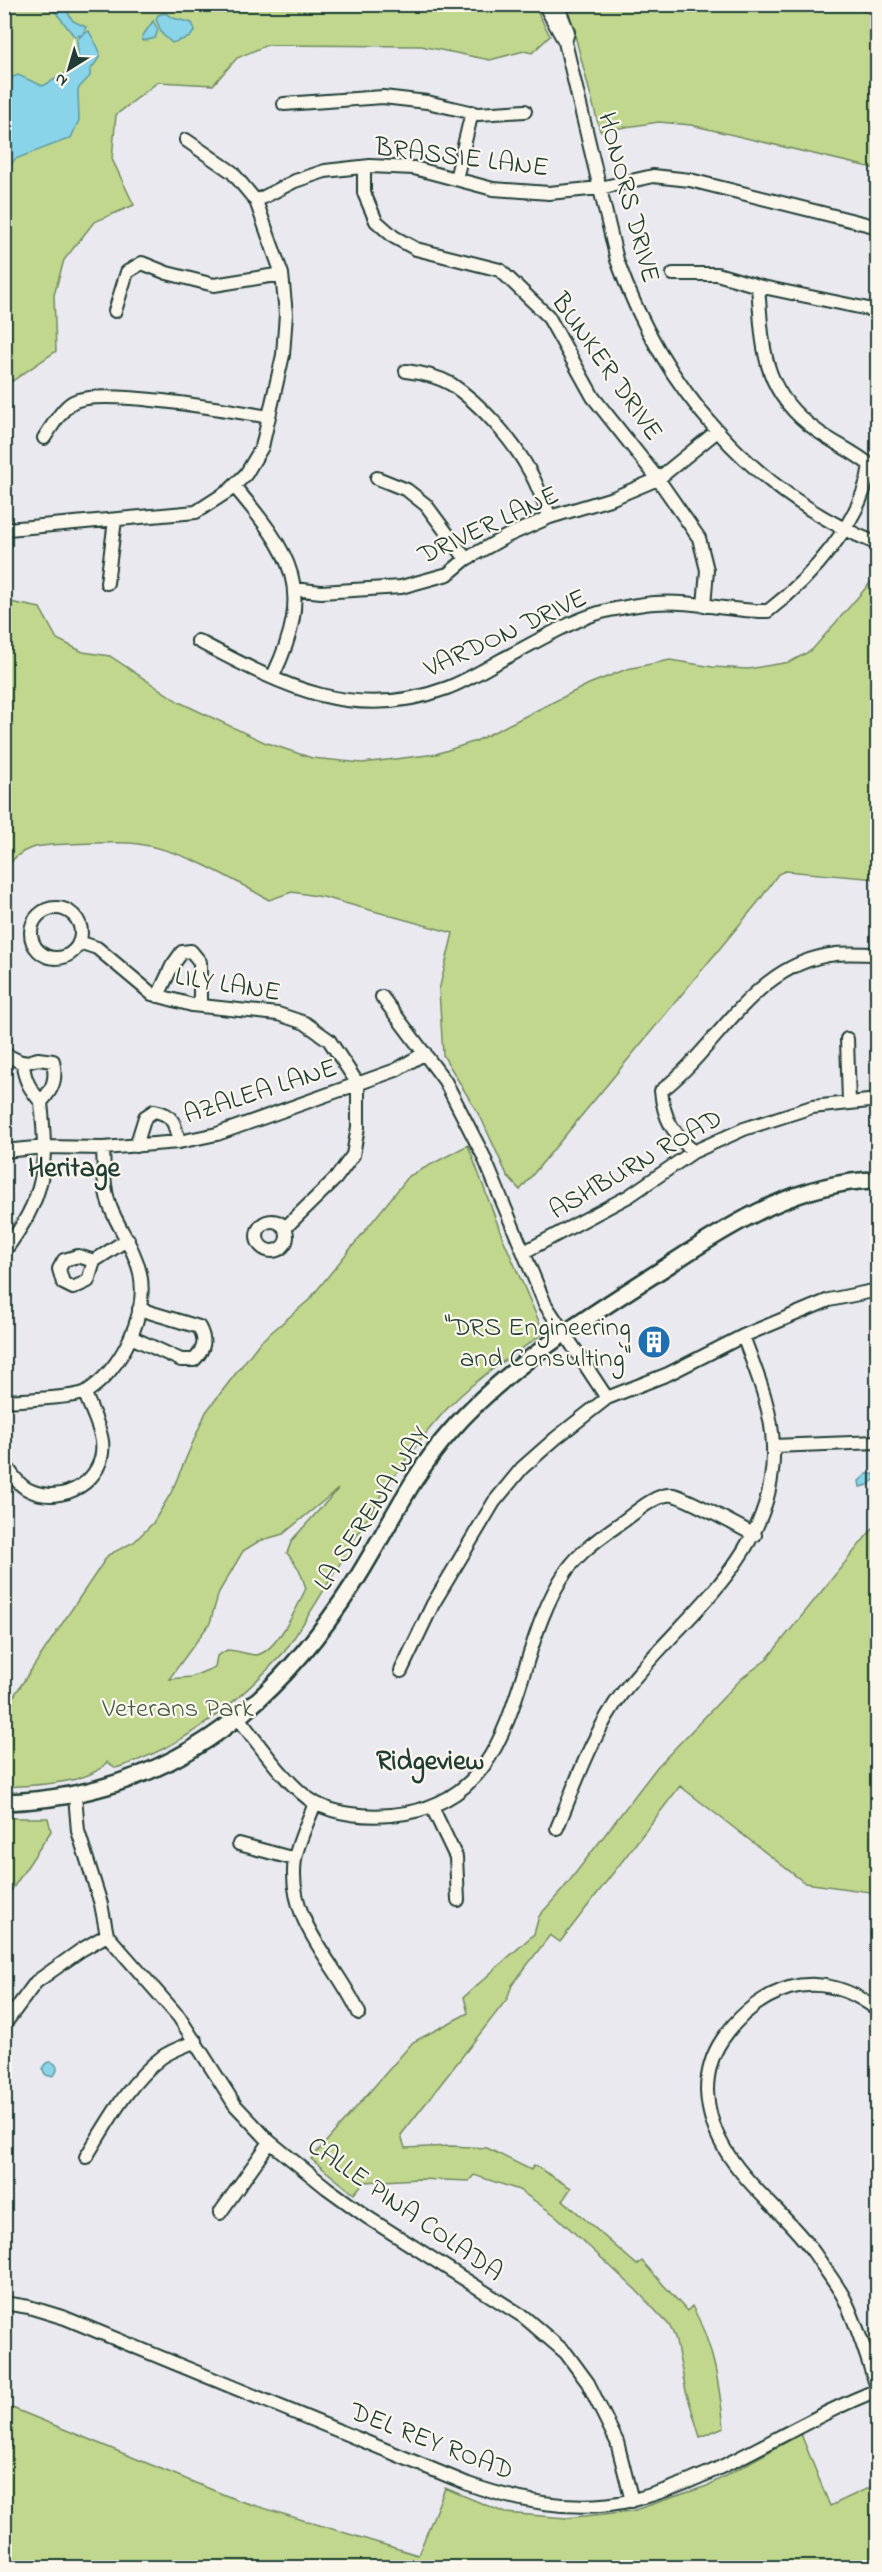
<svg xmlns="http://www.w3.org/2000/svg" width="882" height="2572" viewBox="0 0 882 2572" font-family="'Indie Flower',sans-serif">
	<rect width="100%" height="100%" fill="#ebe9f0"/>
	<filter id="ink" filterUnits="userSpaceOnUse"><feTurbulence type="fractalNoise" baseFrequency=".0167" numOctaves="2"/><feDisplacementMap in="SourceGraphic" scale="12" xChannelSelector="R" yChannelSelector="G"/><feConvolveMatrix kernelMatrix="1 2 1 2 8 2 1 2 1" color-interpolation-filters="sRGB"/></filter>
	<g filter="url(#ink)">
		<!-- green -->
		<path fill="#c0d78d" stroke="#708a60" stroke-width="1.5" fill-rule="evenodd" d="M844 4 877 16V169L691 125 659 122 600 131 567 5Z
			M5 5H534L550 36 532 53 524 51 490 60 421 46 267 45 237 58 213 85 158 82 116 115 112 159 134 205 94 222 64 260 54 295 56 351 5 386Z
			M877 575V879L785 871 778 874 759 901 520 1190 508 1177 482 1120 443 1055 439 990 453 933 323 897 292 892 269 900C227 876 178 847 129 843 110 842 89 843 69 844 42 845 21 844 5 870V601L40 608 57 639 83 652 110 656 179 702 264 742 312 758 362 763 436 754 476 741 589 684 627 669 670 660 713 667 748 669 790 662 812 650Z
			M468 1145 502 1236 544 1333C510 1357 473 1380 444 1412 380 1483 339 1573 285 1651 238 1703 184 1747 116 1768L107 1762C89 1785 32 1785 5 1787V1709L108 1555 134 1542 153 1523 171 1493 206 1412 260 1342 309 1300 409 1176ZM338 1489 292 1540 287 1553 299 1569 306 1588C299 1604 275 1655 255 1655 246 1654 236 1650 227 1650L217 1656 215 1667 191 1677 169 1679 210 1623 219 1592 243 1551 259 1541 283 1534Z
			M877 1523V1893L805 1883 680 1786 560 1942 550 1935 512 1985 507 1999 401 2135 405 2148 452 2146 487 2148 531 2170 534 2165 571 2188 563 2200 637 2265 642 2261 687 2311 692 2306C714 2345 719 2384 724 2427L700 2437 686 2391 675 2337 669 2325 636 2290 556 2216 519 2190 474 2175 469 2181 418 2179 364 2182 354 2194 311 2159 413 2042 468 2013 464 1997 534 1934 539 1916 564 1888 657 1767 742 1678 766 1660Z
			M5 1818H48L51 1831 5 1900Z
			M5 2405 237 2500 418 2555 445 2488 505 2513 566 2518 632 2511 707 2486 801 2434 830 2506 877 2484V2567H5Z"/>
		<!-- water -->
		<path fill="#89d4e9" stroke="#5f98a1" stroke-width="1.5" d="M50 5H63L73 21 86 27 83 34 89 31C99 53 107 50 90 70V76L78 89 79 120 71 138 15 159 5 173V80L18 75 43 86 66 73 78 57 77 39 82 35 74 36Z
			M165 13 173 18 192 23 195 30 190 37 172 43 162 34 156 19 158 15Z
			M153 21 158 30 155 38 143 41 142 37Z
			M867 1474H873L876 1478 868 1485 860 1487 859 1481Z
			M43 2069a7 7 0 1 1 14 0a7 7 0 1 1-14 0Z"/>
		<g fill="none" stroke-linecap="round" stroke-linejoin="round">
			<defs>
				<path id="minor" d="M544 4 565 42 617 260C662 386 751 493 878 544
					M557 4 568 32 565 42
					M284 104 383 97 427 102 478 114 525 111
					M364 167V193L376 221 394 237 416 249 500 270 548 316 593 397 658 479 699 538 707 570 704 606
					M456 179 472 112
					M256 201 295 181 325 171 370 166 414 168 493 189 549 193 600 188 653 176 690 180 878 227
					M673 274H717L758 286 878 311
					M115 311 127 272 142 263 167 273 214 285 282 274
					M406 371C422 373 437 376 451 384 481 404 512 439 529 470 538 485 543 502 550 517
					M44 438C51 428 62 408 73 402 100 387 234 411 269 417
					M377 478 407 490 426 505 466 559
					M234 486C292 555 315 588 273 676
					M8 529 196 512 230 490 246 474 262 447 283 355 286 314 282 274 256 201 232 172 186 140
					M107 583 115 520
					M294 589 321 592 401 587 448 574 466 559 507 536 550 517 613 498 658 479 716 432
					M198 641C280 684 352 724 447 688 466 681 485 669 503 659 537 642 573 618 610 610 625 607 641 604 655 603 693 600 731 612 768 611 811 578 863 520 870 465 853 451 833 443 816 430 761 391 763 347 758 286
					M31 933a25 25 0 1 1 50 0a25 25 0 1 1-50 0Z
					M79 942 97 948 152 994 192 1005 278 1014 305 1023 329 1040 358 1084V1127L353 1155 336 1178 285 1228
					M158 996 172 966 182 952 191 951 200 962V1006
					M382 997 445 1081 483 1155 545 1304 607 1398
					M847 1039 849 1102
					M4 1054 23 1063
					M136 1146 145 1117 154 1111C173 1114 175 1124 179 1142
					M103 1148 179 1142 217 1134 396 1070 425 1053
					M4 1151 45 1147 103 1148C104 1168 103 1192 112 1211 121 1232 135 1250 140 1273 149 1313 121 1371 86 1392 75 1398 20 1400 4 1401
					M693 1152C673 1131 664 1121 661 1091 720 1046 753 963 836 954 849 953 864 954 878 954
					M257 1236a15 15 0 1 1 30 0a15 15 0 1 1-30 0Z
					M4 1252C45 1196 48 1170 41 1102 53 1089 57 1079 53 1061L38 1059 23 1063C24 1080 30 1089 41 1102
					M524 1252 629 1196 693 1152 744 1129 812 1107 878 1100
					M78 1256 94 1261 88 1281 73 1288 63 1283 59 1269 64 1260Z
					M94 1261 128 1239
					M133 1338 181 1360H194C205 1349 206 1340 199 1327L139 1309
					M773 1446 878 1442
					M4 1462C10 1472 18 1485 29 1490 62 1506 107 1481 102 1441 100 1426 90 1408 85 1393
					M401 1671 433 1604 494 1502 522 1468 556 1438 607 1398 668 1374 743 1336 829 1300 878 1290
					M239 1719C259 1744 288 1787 315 1803 337 1815 367 1817 391 1815 528 1803 506 1657 567 1570 582 1549 604 1535 625 1520 637 1511 657 1493 673 1495 686 1497 739 1527 755 1535
					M75 1796 78 1831 101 1904 107 1935 179 2017 235 2105 270 2142 327 2188 367 2217 524 2317 566 2353 588 2383 617 2442 632 2501
					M315 1803C309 1820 298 1841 295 1859 286 1922 336 1962 359 2013
					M432 1807 456 1857 458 1900
					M557 1828C576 1783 593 1732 623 1692 682 1615 777 1556 773 1446 772 1409 756 1371 743 1336
					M239 1844 295 1859
					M878 2010C852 1990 821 1979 789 1988 760 1997 739 2015 722 2040 712 2055 707 2074 707 2091 710 2165 777 2200 815 2254 824 2268 835 2282 843 2296 858 2325 867 2359 878 2390
					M4 2025 36 1982 81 1950 107 1935
					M86 2157C108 2122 128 2083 162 2057 172 2050 185 2046 196 2041
					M220 2213 270 2142
					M4 2303 29 2307 65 2318 468 2484C519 2502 579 2513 633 2500 720 2479 794 2422 878 2390"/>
				<path id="major" d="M4 1802C163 1797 271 1713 354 1583 386 1533 410 1477 450 1432 508 1364 598 1311 672 1263 734 1222 801 1181 878 1180"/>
			</defs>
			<!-- minor casing -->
			<use href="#minor" stroke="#1f3d34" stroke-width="16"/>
			<!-- major casing -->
			<use href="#major" stroke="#1f3d34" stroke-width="20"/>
			<!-- minor -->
			<use href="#minor" stroke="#fbf7ec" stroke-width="12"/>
			<!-- major -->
			<use href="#major" stroke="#fbf7ec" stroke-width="15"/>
		</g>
	</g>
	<!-- icons -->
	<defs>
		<symbol id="building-disc" viewBox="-11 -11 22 22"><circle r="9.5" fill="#1f6fb2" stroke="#fbf7ec"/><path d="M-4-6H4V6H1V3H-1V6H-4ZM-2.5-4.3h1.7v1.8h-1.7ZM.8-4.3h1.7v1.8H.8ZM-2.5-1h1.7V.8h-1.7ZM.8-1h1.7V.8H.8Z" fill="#fff"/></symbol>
	</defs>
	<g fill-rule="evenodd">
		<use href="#building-disc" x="635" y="1323" width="38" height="38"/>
	</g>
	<g text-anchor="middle" stroke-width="4.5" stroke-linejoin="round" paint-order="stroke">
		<!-- street labels -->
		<g font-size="27" fill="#1f3d34" stroke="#fbf7ec">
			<text transform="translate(462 156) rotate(7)" y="9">BRASSIE LANE</text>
			<text transform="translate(630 197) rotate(75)" y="9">HONORS DRIVE</text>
			<text transform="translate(608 366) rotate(55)" y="9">BUNKER DRIVE</text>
			<text transform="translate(488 524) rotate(-25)" y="9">DRIVER LANE</text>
			<text transform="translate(505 632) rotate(-25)" y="9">VARDON DRIVE</text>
			<text transform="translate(228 983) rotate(9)" y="9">LILY LANE</text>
			<text transform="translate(260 1090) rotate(-18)" y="9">AZALEA LANE</text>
			<text transform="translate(635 1163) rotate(-30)" y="9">ASHBURN ROAD</text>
			<text transform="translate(371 1508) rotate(-57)" y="9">LA SERENA WAY</text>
			<text transform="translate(406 2208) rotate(35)" y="9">CALLE PINA COLADA</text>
			<text transform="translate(432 2440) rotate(21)" y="9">DEL REY ROAD</text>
		</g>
		<!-- poi labels -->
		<g font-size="27" fill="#1f3d34" stroke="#fbf7ec" text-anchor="end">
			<text x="631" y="1335">"DRS Engineering<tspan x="631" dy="31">and Consulting"</tspan></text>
		</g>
		<!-- park labels -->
		<g font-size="27" fill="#3f5c46" stroke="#fbf7ec">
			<text x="178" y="1716">Veterans Park</text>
		</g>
		<!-- neighbourhood labels -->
		<g font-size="28" font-weight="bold" fill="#1f3d34" stroke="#fbf7ec">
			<text x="74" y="1176">Heritage</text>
			<text x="430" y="1769">Ridgeview</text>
		</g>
	</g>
	<!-- margin -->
	<rect width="882" height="2572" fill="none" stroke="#fbf7ec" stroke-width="24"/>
	<rect x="12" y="12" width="858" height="2548" fill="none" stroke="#1f3d34" stroke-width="2" filter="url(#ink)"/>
	<!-- north arrow -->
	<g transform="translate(69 69) rotate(217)" stroke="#fbf7ec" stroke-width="4.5" paint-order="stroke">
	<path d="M0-4.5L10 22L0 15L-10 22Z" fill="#1f3d34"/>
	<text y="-9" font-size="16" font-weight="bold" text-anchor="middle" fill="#1f3d34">N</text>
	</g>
</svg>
